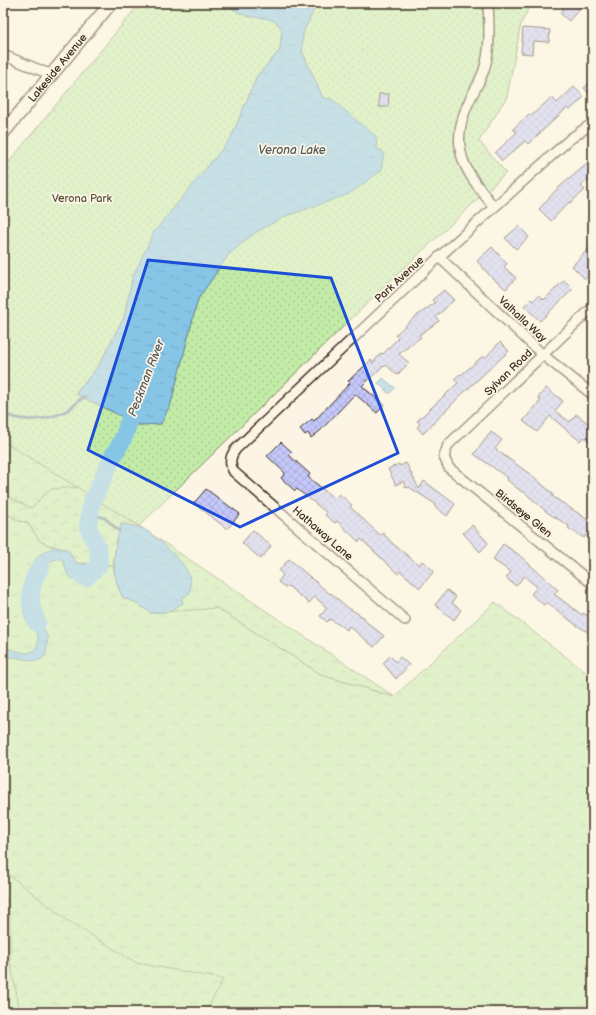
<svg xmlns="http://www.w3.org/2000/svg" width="596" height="1015" viewBox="0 0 596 1015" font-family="'Balsamiq Sans',sans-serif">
	<defs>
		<pattern id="grass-tufts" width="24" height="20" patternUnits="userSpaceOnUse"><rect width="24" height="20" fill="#c2eba7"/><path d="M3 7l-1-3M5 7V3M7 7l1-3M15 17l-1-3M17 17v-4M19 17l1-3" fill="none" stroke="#a8ca8f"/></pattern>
		<pattern id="forest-crowns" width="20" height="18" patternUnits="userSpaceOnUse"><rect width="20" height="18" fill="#c2eba7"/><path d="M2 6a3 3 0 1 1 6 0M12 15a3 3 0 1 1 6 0" fill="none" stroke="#a8ca8f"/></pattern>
		<pattern id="wetland-marsh" width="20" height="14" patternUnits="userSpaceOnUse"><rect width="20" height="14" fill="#c2eba7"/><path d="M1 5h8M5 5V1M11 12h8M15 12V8" fill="none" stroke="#a8ca8f"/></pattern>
		<pattern id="park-dots" width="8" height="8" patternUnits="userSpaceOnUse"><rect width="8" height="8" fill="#c2eba7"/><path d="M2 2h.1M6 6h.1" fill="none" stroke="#a8ca8f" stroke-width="1.8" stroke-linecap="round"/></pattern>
		<pattern id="water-ripples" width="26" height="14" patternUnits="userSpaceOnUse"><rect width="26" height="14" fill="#87c5e7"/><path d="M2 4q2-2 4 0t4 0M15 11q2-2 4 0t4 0" fill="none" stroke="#75a9c6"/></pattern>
		<pattern id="building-cross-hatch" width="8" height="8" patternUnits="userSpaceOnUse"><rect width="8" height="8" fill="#c4c8fa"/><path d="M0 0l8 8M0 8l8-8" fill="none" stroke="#a9acd6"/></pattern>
	</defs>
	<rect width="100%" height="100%" fill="#fcf5e5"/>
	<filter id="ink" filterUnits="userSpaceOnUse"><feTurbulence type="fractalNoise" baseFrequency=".025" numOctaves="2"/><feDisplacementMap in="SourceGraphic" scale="8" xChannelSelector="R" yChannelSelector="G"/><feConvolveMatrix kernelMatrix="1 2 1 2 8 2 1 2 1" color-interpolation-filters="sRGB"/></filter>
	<g filter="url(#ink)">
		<!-- grass -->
		<path fill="url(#grass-tufts)" stroke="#7e8a62" d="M3 512 20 521H27L40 541 49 545 113 565 118 587 123 598 135 602 151 612 217 608 322 675 394 697 495 602 593 678V1012H3Z"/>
		<!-- forest -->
		<path fill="url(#forest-crowns)" stroke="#7e8a62" d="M3 440 139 526 395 697 322 675 217 608 151 613 135 602 123 598 118 587 113 565 76 563 55 547 40 541 27 522 20 521 3 512Z
			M3 870 68 921 137 963 223 979 209 1006 179 1012H20L10 960V917L3 883Z"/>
		<!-- wetland -->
		<path fill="url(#wetland-marsh)" stroke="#7e8a62" d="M78 487 145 530 131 525 116 542 113 565 76 563 68 550 49 545 40 541 27 522 20 521 3 512V494L31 508 50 489Z"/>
		<!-- park -->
		<path fill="url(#park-dots)" stroke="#7e8a62" d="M140 3H226L247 16 264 17 276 21 282 29 280 50 257 76 231 138 194 185 133 276 124 317 99 365 76 393 139 425 160 424 171 403 198 299 229 254 256 232 284 217 377 148 323 98 302 51 303 33 317 3H531L521 24 507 97 479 141 506 173 387 284 139 526 3 441V169Z"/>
		<!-- water -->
		<path fill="url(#water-ripples)" stroke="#698797" d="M226 3H317L303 33 302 51 323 98 332 99 376 137 377 148 384 153 381 171 349 194 284 217 256 232 229 254 198 299 171 403 161 424 139 425 76 394 99 365 124 317 133 276 154 232 231 138 257 76 280 50 282 29C270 14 263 20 248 16 241 15 231 8 226 3Z
			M383 378 395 388 389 394 378 383Z
			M121 524C129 525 138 526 145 530 156 536 186 564 189 575 191 581 191 587 190 593L181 598 183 603 170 611 151 613 135 602 123 598C110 572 113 552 121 524Z
			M55 547 68 550 76 563 102 566 98 577 91 581 80 582 72 579 67 573 63 560C50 552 32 583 29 593L39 620 48 638 46 655 42 659 35 661 13 657 3 659V649C13 647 25 657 33 651 38 648 39 640 37 634 34 629 28 626 26 620 19 600 23 574 37 558 41 552 49 550 55 547Z"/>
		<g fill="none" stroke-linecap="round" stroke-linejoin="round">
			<!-- stream -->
			<path stroke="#698797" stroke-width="3" d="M3 412C19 424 49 420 66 411 73 408 78 399 85 397
				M90 514 105 518 119 531"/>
			<!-- river -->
			<path stroke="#87c5e7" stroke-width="18" d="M81 575 86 578 99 565 98 548 88 527 91 505 111 460 123 439 137 398
				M37 623C28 603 28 584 41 567"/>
		</g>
		<!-- building -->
		<path fill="url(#building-cross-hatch)" stroke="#3b2a1e" d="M558 3H584L569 21 560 13 564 8Z
			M523 28 550 30 549 42 533 41 532 54 521 53Z
			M593 80V98L584 88Z
			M574 87 584 97 570 110 567 108 528 144 525 141 502 161 495 153 517 132 513 129 529 114 531 116 552 97 557 103Z
			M379 94H389L388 107H379Z
			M593 159V176L581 186 585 190 570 203 569 202 551 221 539 209 557 189Z
			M519 226 529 237 516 249 505 238Z
			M593 244V270L585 279 572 266Z
			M492 247 507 264 504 267 516 278 506 289 492 278 477 261Z
			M564 280 573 289 540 321 524 306 531 299 533 301 539 295 544 300Z
			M444 290 454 300 436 317 439 321 419 335 421 337 399 354 409 363 397 375 386 365 384 367 383 366 362 386 384 405 377 413 355 394 320 431 311 438 308 433 305 435 300 429 312 419 314 421 350 383 348 381 371 360 373 363 381 353 383 354 398 338 395 335 415 317 435 303 432 300Z
			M500 342 509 351 459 397 423 434 417 427 420 424 417 421 458 383 454 379 460 374 461 375 483 356 485 358Z
			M546 388 563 401 555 411 570 422 576 414 593 427V444L584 437 580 441 550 416 537 432 523 421 541 400 538 398Z
			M491 432 502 440 495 449 534 477 553 494 552 496 593 523V540L586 535 584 538 568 528 569 526 548 513 523 491 522 492 507 480 508 478 474 454Z
			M281 442 292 452 289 455 310 474 308 477 335 499 339 494 352 505 350 507 380 535 383 533 392 543 419 565 422 561 434 571 420 588 400 571 398 574 361 539 359 542 337 521 335 523 325 515 327 513 297 489 295 491 281 478 285 473 267 456Z
			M406 463 419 489 424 481 455 504 447 516 434 506 435 504 409 487 406 488 403 481 396 485 388 469 399 464 400 466Z
			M206 489 240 514 227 529 194 503Z
			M472 525 488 543 480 552 463 533Z
			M253 530 271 546 261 559 242 543Z
			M503 544 518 554 558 590 554 594 582 615 583 613 593 619V635L576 625 547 602 544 605 531 594 537 587 524 576 516 586 506 578 511 572 493 560Z
			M289 559 330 594 331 593 347 607 365 618 364 620 384 636 374 647 349 626 347 630 330 619 327 622 320 616 327 608 315 597 309 603 288 586 286 588 278 582 283 575 279 571Z
			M447 590 456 597 452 603 461 610 454 620 435 605Z
			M390 656 396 662 400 657 409 665 396 679 383 663Z"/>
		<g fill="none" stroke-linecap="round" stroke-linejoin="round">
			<defs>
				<path id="minor" d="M488 3C489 26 491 48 484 70 480 82 472 94 467 106 448 151 467 173 494 207
					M3 55 52 75
					M439 257 543 355 593 395
					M593 307 448 445 444 457 449 468 593 584
					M405 620 234 472C229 464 230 456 236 449L439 257 570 139 593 123"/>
				<g id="major">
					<path id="s1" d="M3 133 111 3"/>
				</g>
			</defs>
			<!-- minor casing -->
			<use href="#minor" stroke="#3b2a1e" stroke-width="12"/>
			<!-- major casing -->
			<use href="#major" stroke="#3b2a1e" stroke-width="15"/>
			<!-- minor -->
			<use href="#minor" stroke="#fcf5e5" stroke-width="9"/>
			<!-- major -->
			<use href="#major" stroke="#fcf5e5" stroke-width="12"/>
		</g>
	</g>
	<!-- marked area -->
	<path d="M0 0H596V1015H0ZM148 260 331 278 398 453 240 527 88 450Z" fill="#fcf5e5" fill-opacity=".55" fill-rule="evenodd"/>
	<path fill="none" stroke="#1d4ed8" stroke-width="3" stroke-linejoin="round" d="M148 260 331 278 398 453 240 527 88 450Z"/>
	<g text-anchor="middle" stroke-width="3.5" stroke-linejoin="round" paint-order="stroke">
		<!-- street labels -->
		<g font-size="11" fill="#3b2a1e" stroke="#fcf5e5">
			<text dy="4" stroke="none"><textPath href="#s1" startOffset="85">Lakeside Avenue</textPath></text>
			<text transform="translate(399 279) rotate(-43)" y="4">Park Avenue</text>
			<text transform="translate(523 319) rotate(43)" y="4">Valhalla Way</text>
			<text transform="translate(508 372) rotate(-44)" y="4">Sylvan Road</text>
			<text transform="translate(524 513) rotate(39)" y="4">Birdseye Glen</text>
			<text transform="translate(323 533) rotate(41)" y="4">Hathaway Lane</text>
		</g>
		<!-- park labels -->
		<g font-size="11" fill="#565139" stroke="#fcf5e5">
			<text x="82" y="202">Verona Park</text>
		</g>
		<!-- water labels -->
		<g font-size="12" font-style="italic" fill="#52585a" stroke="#fcf5e5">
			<text x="292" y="154">Verona Lake</text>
			<text transform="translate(146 378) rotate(-69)" y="4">Peckman River</text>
		</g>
	</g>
	<!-- margin -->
	<rect width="596" height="1015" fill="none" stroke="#fcf5e5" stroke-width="16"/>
	<rect x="8" y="8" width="580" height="999" fill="none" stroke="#3b2a1e" stroke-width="1.5" filter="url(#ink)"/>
</svg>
